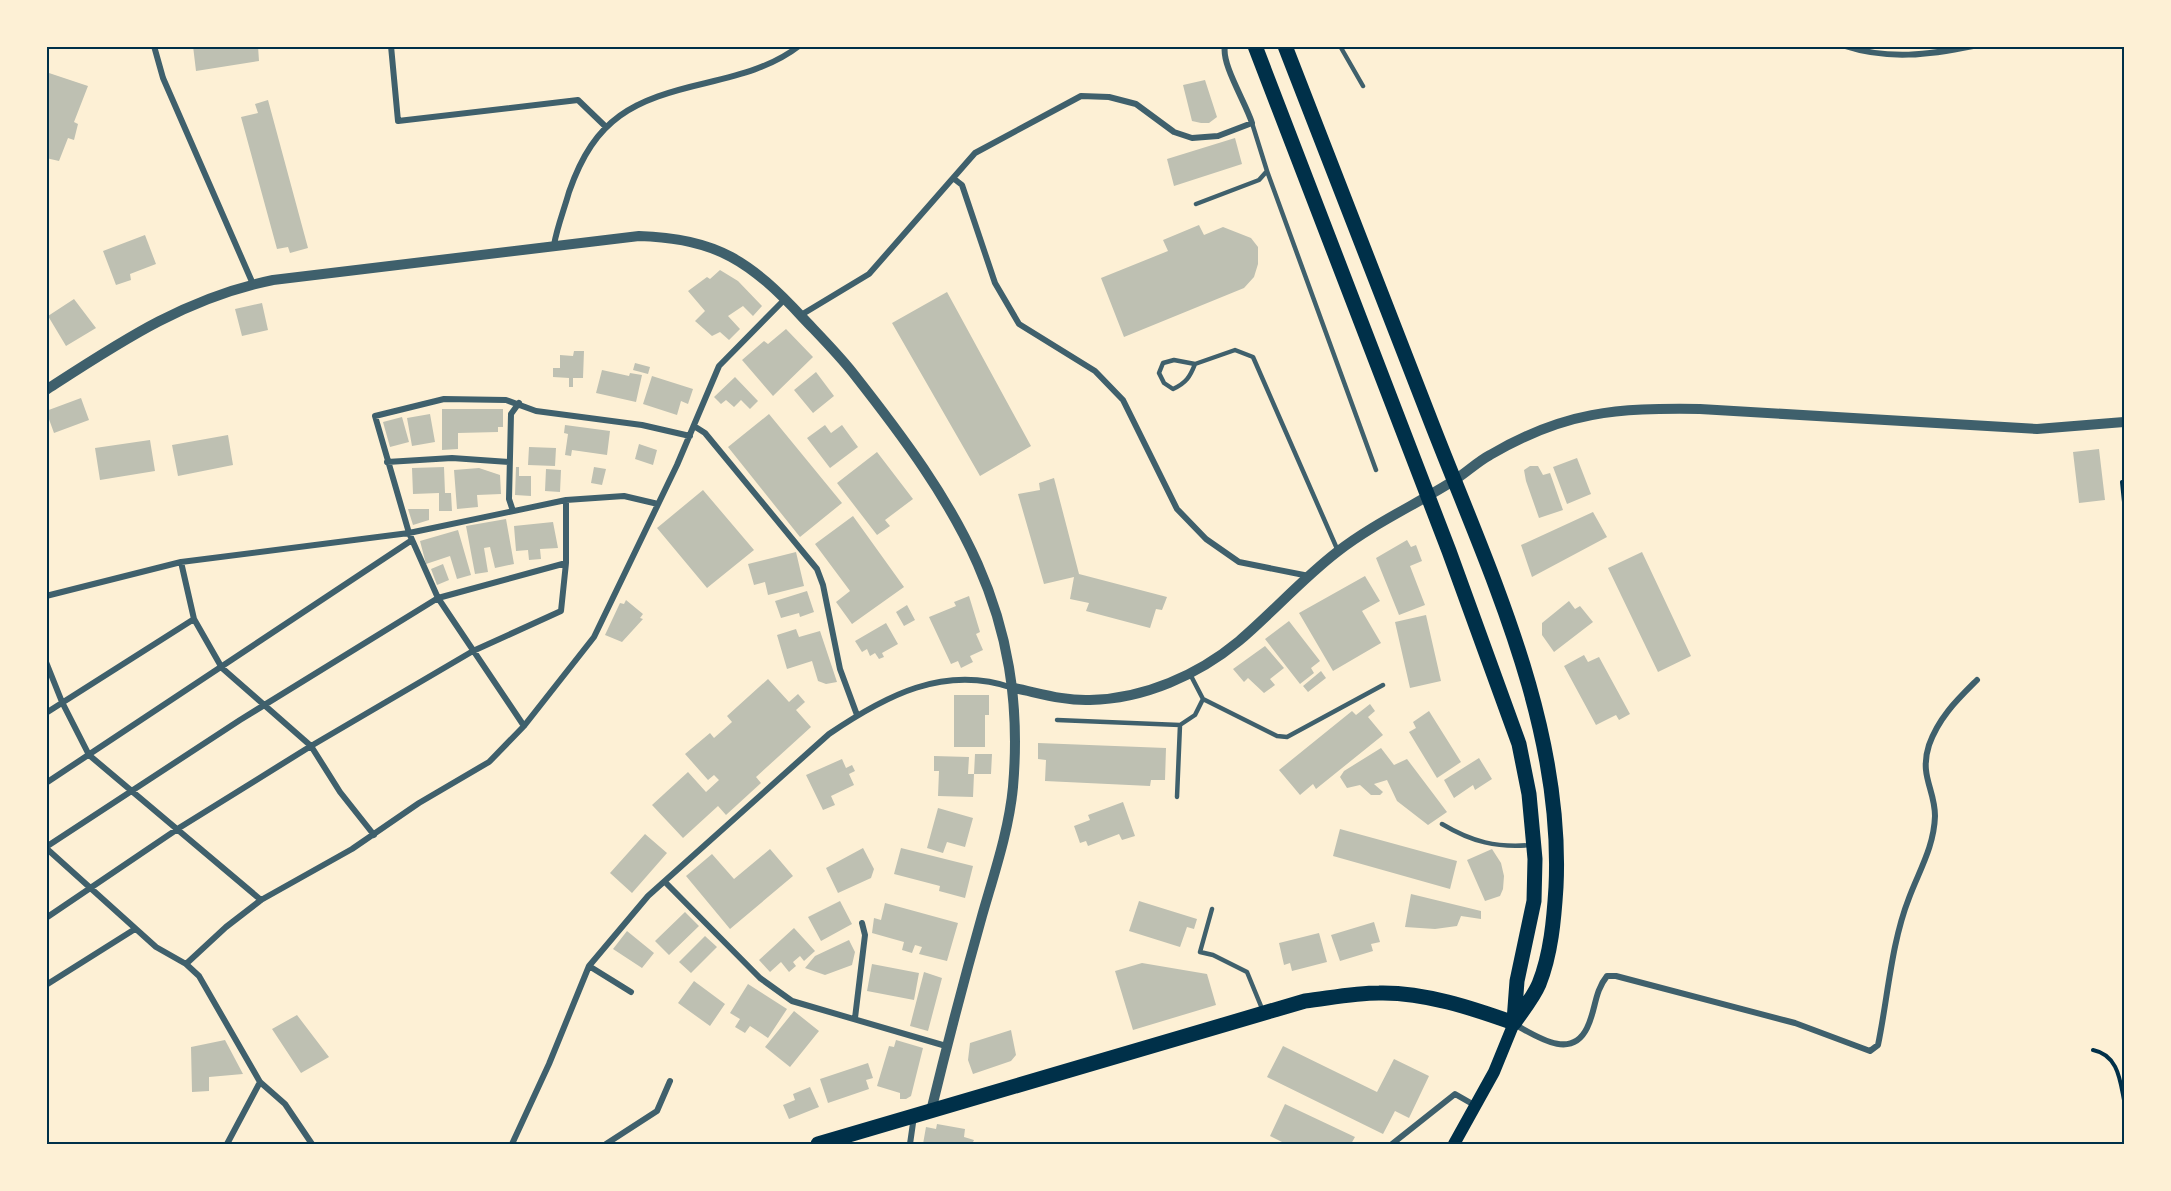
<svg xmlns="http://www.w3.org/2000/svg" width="2171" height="1191" viewBox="0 0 2171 1191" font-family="'Roboto Serif',serif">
	<rect width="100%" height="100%" fill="#fdf0d5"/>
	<!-- building -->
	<path fill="#bec0b2" d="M193 46H258L259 61 196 71Z
		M46 72 88 86 74 122 78 124 74 140 68 138 59 161 46 158Z
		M1205 80 1217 117 1209 123H1201L1192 121 1183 85Z
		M268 100 308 248 290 253 288 247 277 249 241 117 258 113 255 104Z
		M1235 138 1242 164 1174 186 1167 159Z
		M1199 225 1204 235 1223 227 1251 238 1258 247V264L1254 277 1244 288 1124 337 1101 278 1168 251 1163 240Z
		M145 235 156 264 130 274 131 280 116 285 103 251Z
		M720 270 738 281 762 306 753 316 743 306 728 316 740 329 729 340 720 332 712 336 695 321 705 311 688 291 707 277 710 279Z
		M947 292 1031 446 980 476 892 323Z
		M74 299 96 328 66 346 48 316Z
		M262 303 268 330 242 336 235 309Z
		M786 329 813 357 773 396 742 360 764 341 768 344Z
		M574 351H584L583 378H573V387H569V378L553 377V368H560V355L573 356Z
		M635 363 650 367 648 374 633 370Z
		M602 370 629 376 630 373 642 375 636 402 596 393Z
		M816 372 834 396 813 413 794 390Z
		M652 376 693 389 688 404 681 401 677 415 643 404Z
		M735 377 758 401 750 409 741 400 734 407 726 400 721 404 714 397Z
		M81 398 89 420 54 433 46 411Z
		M442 409H503V427H498V432L458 433V449L442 450Z
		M430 414 435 442 412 446 407 418Z
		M769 414 842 503 800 537 728 447Z
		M402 417 409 442 390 447 383 422Z
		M565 425 610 431 607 455 572 450 571 456 565 455 568 434 564 433Z
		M825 425 831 433 842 425 858 447 830 468 807 438Z
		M228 435 233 465 178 476 172 445Z
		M150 440 155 471 100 480 95 448Z
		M639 444 657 450 653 465 635 459Z
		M529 447 556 448 555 466 528 465Z
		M2099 449 2105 500 2079 503 2073 452Z
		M877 452 913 499 885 520 890 526 877 535 837 483Z
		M1577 458 1591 494 1567 504 1553 467Z
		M1530 466H1538L1543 475 1550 473 1563 510 1539 518 1526 481 1524 470Z
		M444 467 445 493H451L452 511H439V493L413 494 412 468Z
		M516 467H519V476H531V496L515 495Z
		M594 467 606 469 602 485 591 483Z
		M479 468 500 475 501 494 477 495 478 507 457 509 454 470Z
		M546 469 561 470 560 492 545 491Z
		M1054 478 1079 574 1167 597 1162 610 1156 609 1150 628 1086 611 1089 603 1070 599 1074 577 1044 584 1018 494 1040 490 1039 483Z
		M703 490 754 550 707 588 657 528Z
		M408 509H429V520L413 525Z
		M1593 512 1607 537 1532 577 1521 545Z
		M853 516 904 587 852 624 836 602 850 591 815 544Z
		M506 519 514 564 495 568 490 547 484 548 488 572 475 574 466 526Z
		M553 522 558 548 540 549 541 559 529 560 528 550 516 551 514 526Z
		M458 530 471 575 457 579 450 556 426 564 420 541Z
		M1407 540 1411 547 1416 545 1422 561 1410 566 1425 605 1399 615 1376 558Z
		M796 552 804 586 768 595 765 582 754 585 748 564Z
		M1642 552 1691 656 1658 672 1608 568Z
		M443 564 449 580 437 585 431 569Z
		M1365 576 1380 601 1362 611 1381 643 1333 671 1299 613Z
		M807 591 814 612 800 617 799 613 781 618 775 601Z
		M969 596 980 632 976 634 983 650 970 656 973 662 961 668 958 661 951 664 929 617 956 606 954 602Z
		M626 600 643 614 640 618 643 619 622 642 605 635 620 603 624 604Z
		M1569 601 1575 609 1580 606 1593 622 1554 652 1542 635V623Z
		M907 605 915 620 904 626 896 612Z
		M1426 615 1441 681 1410 688 1395 622Z
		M1289 621 1320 661 1311 668 1314 673 1300 684 1265 639Z
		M886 623 898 644 882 653 884 657 879 659 875 653 870 656 867 649 862 652 855 641Z
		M796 629 799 637 820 631 837 682 826 684 818 681 812 661 787 669 777 635Z
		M1265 646 1284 668 1270 679 1275 685 1264 693 1248 678 1244 682 1233 669Z
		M1584 655 1588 662 1599 657 1630 714 1619 720 1616 715 1596 725 1564 666Z
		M1321 671 1326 678 1308 692 1303 686Z
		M768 679 789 702 798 694 805 702 796 710 811 727 756 777 761 783 726 815 718 806 683 838 652 805 688 772 706 792 719 780 714 775 708 780 685 754 710 733 714 738 732 722 727 716Z
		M954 695H989V715H985V747H954Z
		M1370 704 1375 711 1368 717 1383 735 1316 789 1313 784 1300 795 1279 770 1352 711 1356 715Z
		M1429 711 1461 762 1437 778 1409 732 1416 728 1413 722Z
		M1038 743 1166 748 1165 780H1151L1150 786 1045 781 1046 760 1038 759Z
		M1381 748 1394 765 1407 759 1447 812 1428 825 1397 801 1387 780 1374 784 1383 792 1380 795H1371L1360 785 1347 788 1340 777 1344 771Z
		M975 754H992L991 774H974L973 797 938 796 939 771H934V756L969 757 968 774H974Z
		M1479 758 1492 779 1475 790 1473 785 1454 798 1444 780Z
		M842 759 846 768 852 765 855 771 849 774 854 785 831 796 835 805 823 810 806 775Z
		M1123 802 1135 836 1122 840 1119 834 1088 846 1086 841 1080 843 1074 826 1090 820 1088 815Z
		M938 808 973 818 965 847 947 842 943 853 927 848Z
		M1340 829 1457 861 1450 889 1333 856Z
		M645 834 667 853 632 893 610 873Z
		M863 848 874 869 871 878 838 893 826 868Z
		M901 848 973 866 965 898 939 891 940 886 894 874Z
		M770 849 793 876 730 929 686 876 712 854 734 879Z
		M1492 849 1501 863 1504 876 1503 889 1500 896 1485 901 1467 860Z
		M1411 894 1481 911V919L1461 916 1457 926 1435 929 1405 927Z
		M840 901 852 924 821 941 808 917Z
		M1139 901 1197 919 1194 929 1187 927 1180 947 1129 931Z
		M885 903 958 923 947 961 919 954 922 947 915 945 912 953 902 950 904 942 872 933 874 918 881 920Z
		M685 912 699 926 669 955 655 941Z
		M1374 922 1380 942 1371 944 1373 951 1340 961 1331 935Z
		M794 928 815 951 804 961 800 956 793 962 796 966 789 972 781 962 770 972 759 960Z
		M627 931 654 953 642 968 613 949Z
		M1319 933 1327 962 1292 971 1290 963 1284 965 1279 943Z
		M705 936 717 947 691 973 679 962Z
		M849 940 855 952 852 965 825 975 805 968 815 956Z
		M1142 963 1207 974 1216 1005 1133 1030 1115 971Z
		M872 964 919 973 914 1000 867 991Z
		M924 972 942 978 928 1031 910 1026Z
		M694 981 725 1004 710 1026 678 1003Z
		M748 984 787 1009 768 1038 750 1026 745 1033 735 1027 740 1019 730 1013Z
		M794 1011 819 1031 790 1067 765 1047Z
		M297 1015 329 1057 301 1073 272 1029Z
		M1011 1030 1016 1055 1011 1061 973 1074 968 1060 970 1043Z
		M225 1040 243 1074 209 1077V1091L192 1092 191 1047Z
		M896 1040 923 1048 911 1096 906 1099H900V1093L877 1086 889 1046 894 1047Z
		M1283 1046 1377 1092 1394 1059 1429 1076 1409 1118 1395 1111 1383 1134 1267 1077Z
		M868 1063 873 1078 866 1080 869 1089 828 1103 820 1079Z
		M810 1087 819 1107 789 1119 783 1105 795 1100 793 1094Z
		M1285 1104 1355 1137 1351 1144H1286L1270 1136Z
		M937 1124 965 1129 964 1137 974 1140 972 1144H923L926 1127 936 1129Z"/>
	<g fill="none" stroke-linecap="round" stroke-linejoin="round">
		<!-- path -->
		<path stroke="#003049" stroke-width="4" d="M2122 482 2124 502
			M2093 1050C2118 1055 2120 1080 2124 1100"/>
		<!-- service -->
		<path stroke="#3f606c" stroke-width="4.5" d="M1340 46 1363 86
			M1267 171 1376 470
			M1196 204 1259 180 1267 171 1252 123
			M1195 364 1174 360 1163 363 1159 373 1164 383 1173 389C1186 383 1190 377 1195 364L1235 350 1253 357 1338 551
			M1190 674 1203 699 1277 736 1287 737 1383 685
			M1057 720 1180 725 1195 715 1203 699
			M1177 797 1180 725
			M1442 824C1472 842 1497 848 1531 845
			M1212 909 1200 952 1213 955 1247 972 1263 1011"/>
		<!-- minor -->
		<path stroke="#3f606c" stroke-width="6" d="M154 46 163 78 253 284
			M391 46 398 121 578 100 606 127
			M1845 46C1888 60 1929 55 1973 46
			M953 178 962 185 995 283 1019 324 1095 371 1123 400 1177 509 1206 539 1239 562 1309 576
			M554 245C557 227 564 210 569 192 595 117 633 100 706 83 739 75 772 67 799 46
			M801 315 869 274 975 153 1081 96 1109 97 1136 104 1174 132 1192 138 1218 136 1252 123C1246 103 1221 64 1225 46
			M694 426 705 433 817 569 823 585 840 669 857 715
			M387 462 452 458 509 462
			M513 511 509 499 511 414 519 403
			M181 562 194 619 222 668 311 746 340 792 374 835
			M46 596 181 562 409 533 566 500 624 496 658 504
			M46 662 62 702 89 755 261 900
			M46 713 194 619
			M524 726 438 598 409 533 375 416 444 399 506 400 536 411 642 425 690 436
			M46 783 412 540
			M46 847 240 720 438 598 566 563
			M46 848 156 947 186 964 199 976 260 1082 285 1104 312 1144
			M666 883 760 978 792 1001 946 1046
			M46 918 179 828 311 746 473 651 561 611 566 563V500
			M186 964 226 927 261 900 352 849 419 803 489 762 524 726 594 637 677 465 719 366 785 299
			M589 966 631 992
			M46 985 135 929
			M855 1018 865 935 862 923
			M1514 1024C1536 1036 1571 1061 1587 1028 1596 1010 1594 992 1607 976H1616L1795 1023 1870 1051 1878 1045C1888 997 1891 944 1909 898 1919 871 1934 847 1935 816 1935 789 1919 776 1929 745 1939 717 1957 700 1977 680
			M227 1144 260 1082
			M512 1144 549 1064 589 966 648 896 829 734C885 696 944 664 1013 688
			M606 1144 657 1111 670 1081
			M910 1144 914 1116
			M1392 1144 1455 1094 1476 1106"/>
		<!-- tertiary -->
		<path stroke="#3f606c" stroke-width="10" d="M46 390C120 342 185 298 273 280L639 236C717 238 751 262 803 318 820 336 838 354 853 373 957 505 1028 612 1013 787 1009 830 994 874 982 916 964 980 947 1045 931 1111
			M1014 688C1039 693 1064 701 1090 700 1144 699 1198 675 1239 641 1273 612 1302 579 1337 552 1373 524 1415 505 1453 481 1466 473 1477 462 1490 455 1565 411 1616 408 1700 409L2037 429 2124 422"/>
		<!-- secondary -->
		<path stroke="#003049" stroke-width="12" d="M1454 1144 1494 1072 1514 1023"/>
		<!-- primary -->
		<path stroke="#003049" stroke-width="15" d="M1255 46 1449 551 1519 744 1529 794 1535 859 1534 901 1517 981 1514 1021
			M1285 46C1333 169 1381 292 1428 414 1486 565 1564 722 1556 887 1554 919 1551 954 1539 984 1533 998 1522 1011 1514 1023
			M818 1144 1305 1001C1330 998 1354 993 1379 993 1424 992 1472 1008 1514 1023"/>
	</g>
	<!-- border -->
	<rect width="2171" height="1191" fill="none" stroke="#fdf0d5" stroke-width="96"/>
	<rect x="48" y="48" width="2075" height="1095" fill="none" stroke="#003049" stroke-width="2"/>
</svg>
